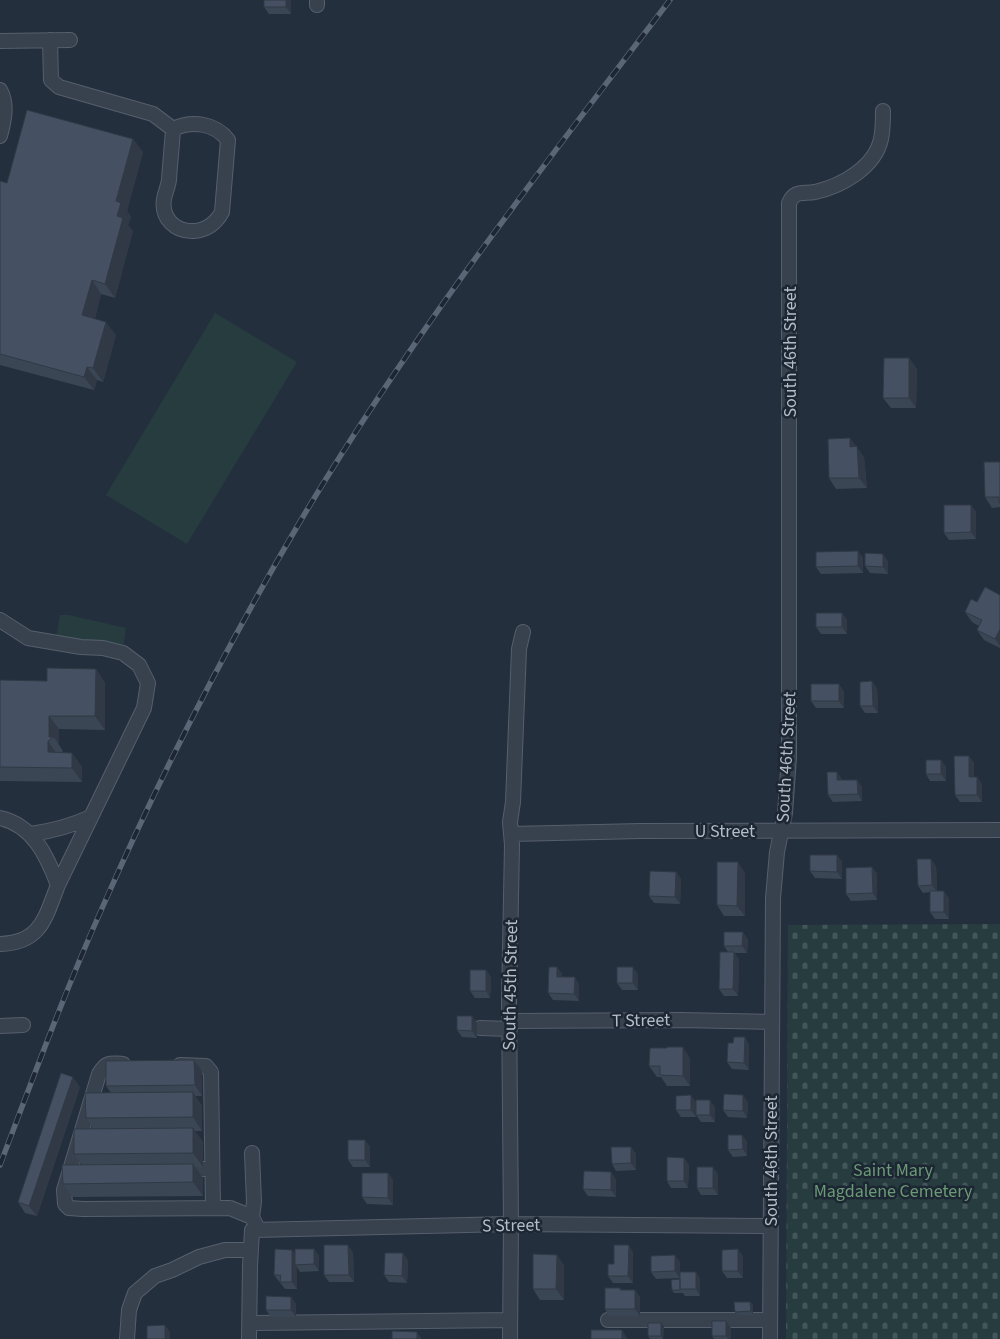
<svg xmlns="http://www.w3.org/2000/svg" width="1000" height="1339" viewBox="0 0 1000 1339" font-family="'Source Sans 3',sans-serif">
	<defs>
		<pattern id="cemetery-stones" width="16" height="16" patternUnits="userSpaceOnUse" patternTransform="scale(1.25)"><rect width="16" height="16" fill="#263c3f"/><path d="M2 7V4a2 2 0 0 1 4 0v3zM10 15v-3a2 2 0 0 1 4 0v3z" fill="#435659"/></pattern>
	</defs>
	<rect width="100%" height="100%" fill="#242f3e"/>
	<!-- cemetery -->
	<path fill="url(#cemetery-stones)" d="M1000 924V1339H786L788 925Z"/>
	<!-- pitch -->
	<path fill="#263c3f" d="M215 313 297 362 187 544 106 495Z
		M60 615H69L126 628 123 648 56 639Z"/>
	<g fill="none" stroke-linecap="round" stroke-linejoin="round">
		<defs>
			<path id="minor" d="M317 0V5
				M50 40 51 80 59 87 153 114 173 129C172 146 170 163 169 180 168 187 165 193 164 199 161 218 175 232 194 231 207 230 216 223 222 212L228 140C215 123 192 120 173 129
				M0 41 70 40
				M0 90C8 104 4 121 0 136
				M0 620 28 638 81 647 103 648 123 653 139 665 148 683 144 708 58 885
				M0 818C33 825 47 856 58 885 45 918 41 943 0 944
				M31 834C52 831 71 826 91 817
				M511 834 641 831 1000 830
				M510 1021 681 1020 772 1022
				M0 1026 23 1025
				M480 1028 510 1029
				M123 1064C110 1063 106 1062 99 1074L64 1190 65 1204 69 1208 83 1209 230 1208 252 1217 258 1229
				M180 1065 206 1066 211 1072 213 1208
				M252 1153 254 1202 252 1217
				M178 1169H212
				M608 1320H770
				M250 1323 510 1320
				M127 1339 129 1310 135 1293 155 1276 172 1270 199 1257 225 1250H251
				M249 1339 250 1266 252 1230 511 1224 771 1226
				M510 1339 511 1224 509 1001 512 845 510 822 513 802 519 649 523 632
				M770 1339 773 898 777 852 785 813 789 757V203C795 190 802 194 815 192 842 186 875 167 881 139 883 130 883 120 883 111"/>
		</defs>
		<!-- minor casing -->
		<use href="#minor" stroke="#565f6c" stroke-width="16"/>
		<!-- minor -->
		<use href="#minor" stroke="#38414e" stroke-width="14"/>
		<defs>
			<path id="rail" d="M0 1165C33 1078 65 991 103 906 161 774 227 645 301 520 410 337 541 169 670 0"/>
		</defs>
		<!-- rail casing -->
		<use href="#rail" stroke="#5a6575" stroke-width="5.5"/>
		<!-- rail -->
		<use href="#rail" stroke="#1d2633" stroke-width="4" stroke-dasharray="11" stroke-linecap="butt"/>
	</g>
	<!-- wall -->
	<path fill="#3b4654" d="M264 0H291V14H269L264 7Z
		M133 139 143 152 127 211 131 217 128 225 133 231 115 298 101 294 95 318 116 335 103 382 97 380 94 390 0 365V181L7 183Z
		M909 358 917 369 916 408H891L883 398Z
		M850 438 864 457 867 488 836 489 829 478Z
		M1000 462V507L992 508 985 497Z
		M971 505 976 512V539L949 540 944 533Z
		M858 551 863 558V573L821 574 816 567Z
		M888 561V574L870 573 865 566Z
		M1000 595V648L984 640 977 630 979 626 972 622 965 612 977 602Z
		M842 613 847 620V634H821L816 627Z
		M96 669 105 683V730L59 729V745L63 751 60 753H72L82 767V782L0 781V680L47 681Z
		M877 688 878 713H865L860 706Z
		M844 691V708H816L811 701Z
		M969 756 974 763V777H977L982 784V802H960L955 795Z
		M941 760 946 767V781H930L926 774Z
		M842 779V780H857L862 787V801L833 802 828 795Z
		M837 855 842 862V879L815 878 810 871Z
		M936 866 937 891 949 898V919H935L930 912V892L923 893 918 886Z
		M872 867 877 874V900L851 901 846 894Z
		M676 872 681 879 680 904 654 903 649 896Z
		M745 873V916H724L717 905Z
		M748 939 747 953H734L739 959 738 996H724L719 989 728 952 724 946Z
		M557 967 562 974V977L579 984V1001L553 1000 548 993Z
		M486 970 491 977 490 998H475L470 991Z
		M638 974V990H622L617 983Z
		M472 1016 477 1023V1038L462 1037 457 1030Z
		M749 1044V1070L732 1069 727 1062Z
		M690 1058V1086H667L661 1077H657L649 1066Z
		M194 1060 202 1071V1096H195L202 1106V1131H195L203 1142V1167H195L203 1178V1196L72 1197 63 1184 82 1165 74 1154 93 1129 86 1118 111 1093 106 1086Z
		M80 1087 37 1216 25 1213 18 1202Z
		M696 1102V1117H681L676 1110Z
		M748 1102 747 1118 728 1117 723 1110Z
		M715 1107V1122H701L696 1115Z
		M742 1135 747 1142V1156L733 1157 728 1150Z
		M365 1140 370 1147V1167H353L348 1160Z
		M631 1147 636 1154V1170L616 1171 612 1164Z
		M684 1158 689 1165 688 1188H671L667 1181Z
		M388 1173 393 1180V1205L367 1204 362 1197Z
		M718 1174V1195H701L697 1188Z
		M616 1179V1197L588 1196 583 1189Z
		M314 1249 319 1256V1271L300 1272 297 1267V1289H285L274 1275 292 1250 295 1254Z
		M353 1252 354 1282H329L324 1275Z
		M633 1252V1283H613L608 1276 614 1264Z
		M743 1256V1278H727L722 1271Z
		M408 1260 407 1283 389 1282 384 1275Z
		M680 1262V1272H696L700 1279V1296H685L683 1293H674L672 1290 680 1279V1278L656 1279 651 1272Z
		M564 1265V1300H540L533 1289Z
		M620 1288 622 1290H635L640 1297V1316H609L605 1309Z
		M291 1297 296 1304V1317H271L266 1310Z
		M750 1302 753 1305V1315H737L735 1312Z
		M661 1323 664 1326 663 1339H650L648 1336Z
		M731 1328V1339H714L712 1336Z"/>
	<!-- shaded-wall -->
	<path fill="#303945" d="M286 0H291V14L286 7Z
		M133 139 143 152 127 211 131 217 128 225 133 231 115 298 105 284 117 216 116 201Z
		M92 280 101 294 92 329 82 315Z
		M106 322 116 335 103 382 93 368Z
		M909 358 917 369 916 408 909 398Z
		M87 367 97 380 94 390 84 377Z
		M850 438 864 457 867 488 859 478 850 447Z
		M971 505 976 512V539L971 532Z
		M858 551 863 558V573L858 566Z
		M883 554 888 561V574L883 567Z
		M842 613 847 620V634L842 627Z
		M1000 629V646L995 639Z
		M96 669 105 683V730L95 716Z
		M872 681 877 688 878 713 873 706Z
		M839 684 844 691V708L839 701Z
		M49 716 59 729V745L54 737H49Z
		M48 741 57 754 48 752Z
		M72 753 82 767V782L72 768Z
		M969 756 974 763V784L969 777Z
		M941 760 946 767V781L941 774Z
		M837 772 842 779V787L837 780Z
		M977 777 982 784V802L977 795Z
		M857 780 862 787V801L858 794Z
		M837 855 842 862V879L837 872Z
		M931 859 936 866 937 892 932 885Z
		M738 862 745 873V916L737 906Z
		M872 867 877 874V900L873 893Z
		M676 872 681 879 680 904 675 897Z
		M944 891 949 898V919L944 912Z
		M743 932 748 939 747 953 742 946Z
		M734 952 739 959 738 996 733 989Z
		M557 967 562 974V984L557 977Z
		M633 967 638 974V990L633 983Z
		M486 970 491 977 490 998 486 991Z
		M575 977 579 984V1001L574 994Z
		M472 1016 477 1023V1038L472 1031Z
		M745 1037 749 1044V1070L744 1063Z
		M683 1047 690 1058V1086L683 1076Z
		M194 1060 202 1071V1096L195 1085Z
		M73 1077 80 1087 37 1216 29 1206Z
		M193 1092 202 1106V1131L193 1117Z
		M691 1095 696 1102V1117L691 1110Z
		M743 1095 748 1102 747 1118 743 1111Z
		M710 1100 715 1107V1122L710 1115Z
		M193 1128 203 1142V1167L193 1153Z
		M742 1135 747 1142V1156L743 1149Z
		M365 1140 370 1147V1167L365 1160Z
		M631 1147 636 1154V1170L631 1163Z
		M684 1158 689 1165 688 1188 684 1181Z
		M193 1164 203 1178V1196L193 1182Z
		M713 1167 718 1174V1195L713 1188Z
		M611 1172 616 1179V1197L611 1190Z
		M388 1173 393 1180V1205L388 1198Z
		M348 1245 353 1252 354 1282 349 1275Z
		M629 1245 633 1252V1283L628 1276Z
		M314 1249 319 1256V1271L314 1264Z
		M738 1249 743 1256V1278L738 1271Z
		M292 1250 297 1257 295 1265 297 1267V1289L292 1282Z
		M403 1253 408 1260 407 1283 402 1276Z
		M557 1255 564 1265V1300L556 1289Z
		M675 1255 680 1262V1278L675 1271Z
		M696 1272 700 1279V1296L696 1289Z
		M635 1290 640 1297V1316L635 1309Z
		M291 1297 296 1304V1317L291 1310Z
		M750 1302 753 1305V1315L751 1311Z
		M726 1321 731 1328V1339H728L726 1336Z
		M661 1323 664 1326 663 1339 661 1336Z
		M165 1325 170 1332V1339H165Z
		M622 1330 628 1339H622Z
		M417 1332 422 1339H417Z"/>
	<!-- building -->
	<path fill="#455162" stroke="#303945" d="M264 0H286V7H264Z
		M27 110 133 139 116 201 121 203 117 216 123 218 105 284 92 280 82 315 106 322 93 368 87 367 84 377 0 354V181L7 183Z
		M884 358H909V398H883Z
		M850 438V447L857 446 859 478H829L828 439Z
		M984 462H1000V503H999V497H985Z
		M944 505H971V532L944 533Z
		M858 551V566L816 567V552Z
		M865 553 883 554V567L865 566Z
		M985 587 1000 595V629L995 639 977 630 982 620 965 612 971 599 977 602Z
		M816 613H842V627H816Z
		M47 668 96 669 95 716H49V737H54L48 741V752L72 753V768L0 767V680L47 681Z
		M872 681 873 706H860V682Z
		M811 684H839V701H811Z
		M954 756H969V777H977V795H955Z
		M926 760H941V774H926Z
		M827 772H837V780H857L858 794 828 795Z
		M810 855H837V872L810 871Z
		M917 859H931L932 885 918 886Z
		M717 862H738L737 906 717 905Z
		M872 867 873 893 846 894V868Z
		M650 871 676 872 675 897 649 896Z
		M930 891H944V912H930Z
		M724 932H743L742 946H724Z
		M720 952H734L733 989H719Z
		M549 967H557V977H575L574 994 548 993Z
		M617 967H633V983H617Z
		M470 970H486V991H470Z
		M457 1016H472V1031L457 1030Z
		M734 1037H745L744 1063 727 1062 728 1043H733Z
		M667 1047H683V1076L660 1075V1066H649L650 1048H667Z
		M194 1060 195 1085 106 1086V1061Z
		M61 1073 73 1077 29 1206 18 1202Z
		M193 1092V1117L86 1118 85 1093Z
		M724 1094 743 1095V1111L723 1110Z
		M691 1095V1110H676V1096Z
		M696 1100H710V1115H696Z
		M193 1128V1153L74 1154V1129Z
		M728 1135H742L743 1149 728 1150Z
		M348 1140H365V1160H348Z
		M611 1147H631V1163L612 1164Z
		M667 1157 684 1158V1181H667Z
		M193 1164V1182L63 1184 62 1165Z
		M697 1167H713V1188H697Z
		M584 1171 611 1172V1190L583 1189Z
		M362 1173H388V1198L362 1197Z
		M324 1245H348L349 1275H324Z
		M614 1245H629L628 1276H608V1264H614Z
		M275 1249 292 1250V1282H280L281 1275H274Z
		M295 1249H314V1264L295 1265Z
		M738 1249V1271H722V1250Z
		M385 1253H403L402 1276 384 1275Z
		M533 1254 557 1255 556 1289H533Z
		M675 1255V1271L651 1272V1256Z
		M680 1272H696V1289H680Z
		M680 1279V1290H672L671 1280Z
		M605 1288H620V1290H635V1309H605Z
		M266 1296 291 1297V1310H266Z
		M734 1302H750L751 1311 735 1312Z
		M712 1321H726V1336H712Z
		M648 1323H661V1336H648Z
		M165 1325V1339H147V1326Z
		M591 1330H622V1339H591Z
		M392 1331 417 1332V1339H392Z"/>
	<g text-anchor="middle" stroke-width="5" stroke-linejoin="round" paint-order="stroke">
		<!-- street labels -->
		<g font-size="18" fill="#b4bcc9" stroke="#1d2633">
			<text transform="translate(790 352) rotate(-90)" y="6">South 46th Street</text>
			<text transform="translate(786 757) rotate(-87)" y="6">South 46th Street</text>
			<text x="725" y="837">U Street</text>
			<text transform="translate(510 985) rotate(-89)" y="6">South 45th Street</text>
			<text transform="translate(641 1020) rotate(-1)" y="6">T Street</text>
			<text transform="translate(771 1161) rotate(-90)" y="6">South 46th Street</text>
			<text transform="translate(511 1225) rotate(-1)" y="6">S Street</text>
		</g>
		<!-- park labels -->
		<g font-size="18" fill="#6b9a76" stroke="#1d2633">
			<text x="893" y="1176">Saint Mary<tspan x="893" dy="21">Magdalene Cemetery</tspan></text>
		</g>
	</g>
</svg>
